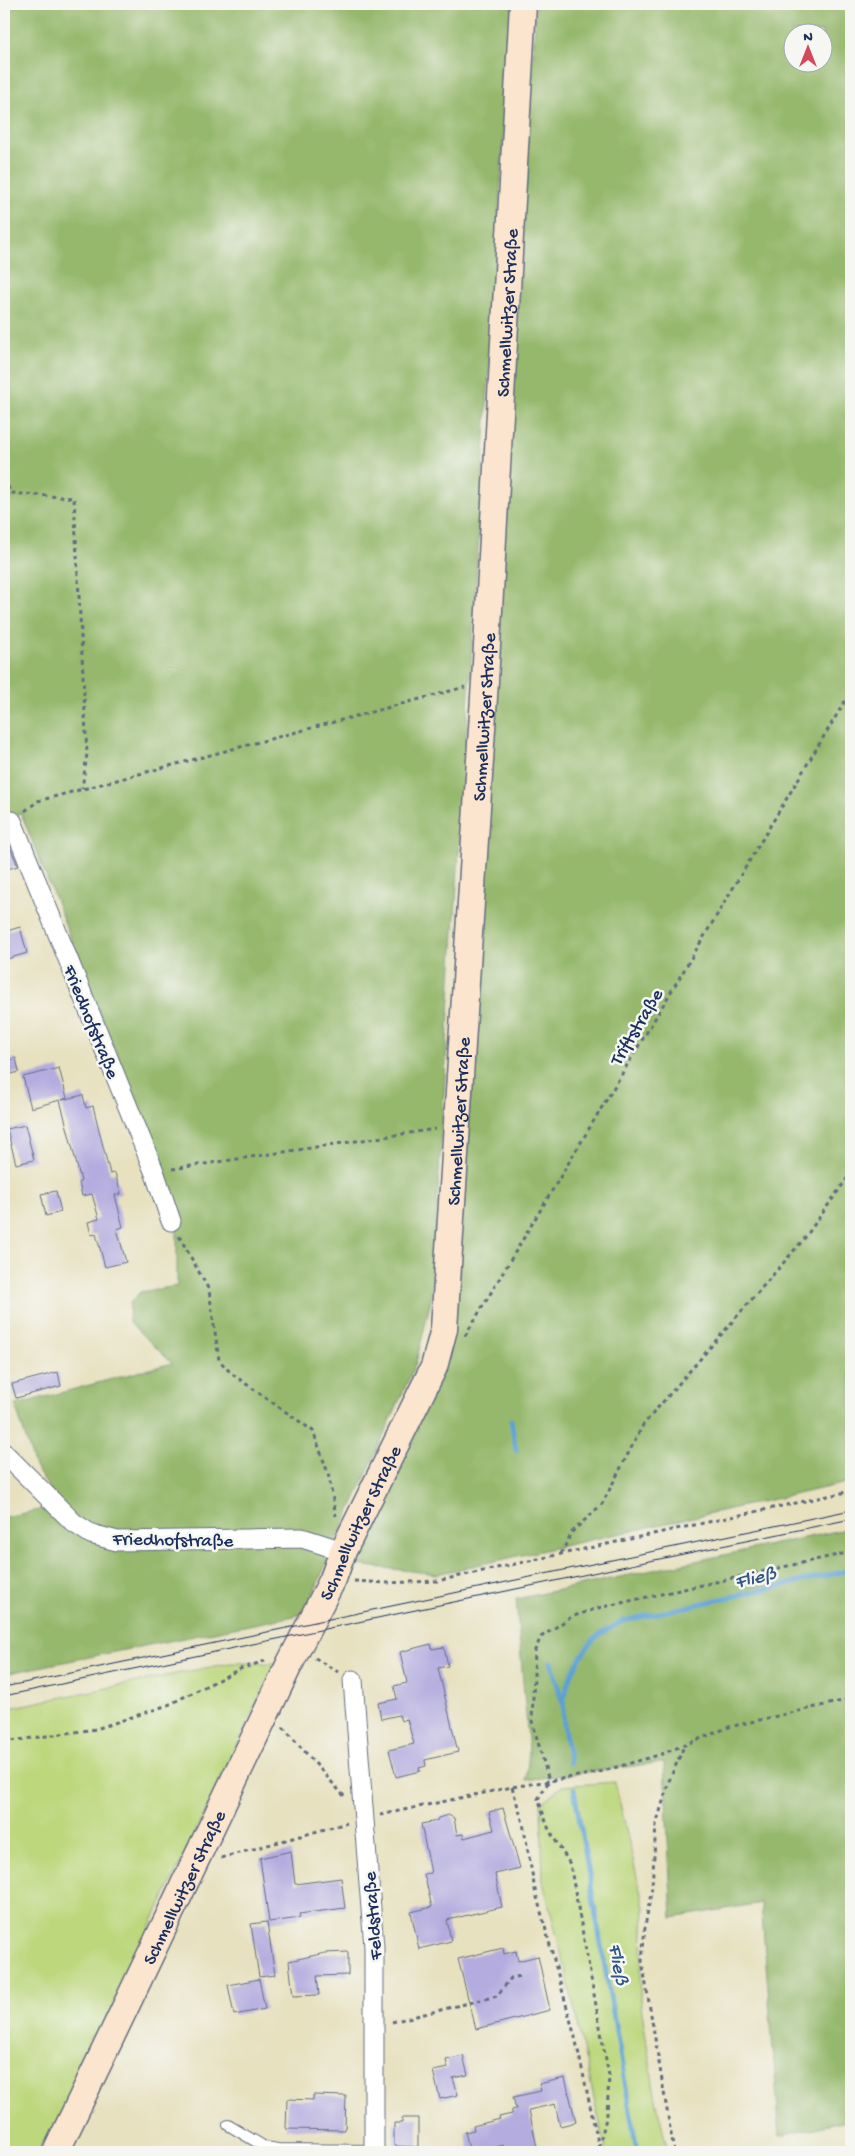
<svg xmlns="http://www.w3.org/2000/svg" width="855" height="2156" viewBox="0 0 855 2156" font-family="'Gochi Hand',sans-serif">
	<rect width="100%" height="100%" fill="#f6f6f2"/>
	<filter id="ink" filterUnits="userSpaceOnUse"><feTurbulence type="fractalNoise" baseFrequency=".02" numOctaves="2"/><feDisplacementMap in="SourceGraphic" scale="10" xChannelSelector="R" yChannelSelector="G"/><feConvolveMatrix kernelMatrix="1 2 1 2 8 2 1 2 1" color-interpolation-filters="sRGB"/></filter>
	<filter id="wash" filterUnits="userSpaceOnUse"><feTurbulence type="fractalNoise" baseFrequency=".0096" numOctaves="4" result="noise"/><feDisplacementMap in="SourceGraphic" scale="20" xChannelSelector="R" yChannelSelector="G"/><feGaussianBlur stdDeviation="1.12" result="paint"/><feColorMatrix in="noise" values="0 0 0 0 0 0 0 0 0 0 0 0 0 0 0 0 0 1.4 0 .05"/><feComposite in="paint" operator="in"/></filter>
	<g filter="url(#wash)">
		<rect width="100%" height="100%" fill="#e7e1bf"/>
		<!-- green -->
		<path fill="#bcd77c" stroke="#6c836d" d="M230 1663H276L43 2152H4V1709Z
			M615 1782 644 1907 640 1999 655 2095 668 2152H606L567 1976 543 1882 541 1803 562 1786Z"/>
		<!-- forest -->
		<path fill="#95b86c" stroke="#587465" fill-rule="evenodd" d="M4 4H512L431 1300 416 1363 304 1614 4 1674V1517L39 1510 54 1496 35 1467 15 1405 172 1363 129 1322 130 1303 140 1292 177 1286V1207L21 813 4 818Z
			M536 4H851V1482L437 1574 357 1565V1547L458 1290ZM792 32H822V62H792Z
			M851 1528V2120L780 2136 761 1903 672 1918 664 1762 526 1780 529 1751 516 1599Z"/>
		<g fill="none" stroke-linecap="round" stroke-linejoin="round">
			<!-- stream -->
			<path stroke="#5ca1d1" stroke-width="5" d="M511 1420 516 1450
				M551 1662 562 1701
				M570 1763C563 1723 556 1699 578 1662 583 1653 591 1641 599 1635 606 1630 615 1626 623 1621L851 1570
				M574 1789 636 2145"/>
		</g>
		<g id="blocks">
			<!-- building -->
			<path fill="#b4acdf" d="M4 835H5L18 866 4 870Z
				M20 927 27 953 4 960V932Z
				M16 1058 19 1072 4 1076V1062Z
				M59 1068 67 1098 62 1100 83 1095 86 1108 93 1106 110 1174 115 1173 121 1194 115 1195 123 1227 117 1229 126 1262 105 1267 96 1234 91 1235 88 1222 99 1219 92 1194 82 1196 79 1182 81 1181 60 1100 31 1108 23 1077Z
				M25 1125 34 1160 16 1164 7 1129Z
				M56 1191 61 1212 46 1216 41 1194Z
				M58 1372 61 1386 16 1398 12 1384Z
				M431 1644 432 1649 444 1647 448 1666 438 1668 458 1752 425 1760 426 1766 419 1768 420 1771 396 1777 389 1750 414 1744 407 1719 401 1721 399 1715 381 1719 378 1703 397 1699 394 1686 407 1683 400 1652Z
				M503 1808 520 1868 495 1874 502 1907 447 1920 451 1941 419 1949 411 1912 432 1907 424 1874 431 1873 421 1824 437 1821 438 1818 448 1815 454 1818 457 1835 463 1834 464 1838 494 1830 489 1812Z
				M291 1851 295 1884 341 1878 345 1908 299 1914 300 1918 269 1922 260 1858Z
				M267 1922 275 1975 259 1977 251 1924Z
				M503 1948 504 1954 516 1951 518 1961 538 1956 550 2010 476 2029 458 1959Z
				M348 1952V1975L317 1976 319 1995 293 1996 289 1961 325 1953Z
				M259 1979 265 2009 234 2015 228 1985Z
				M463 2056 468 2075 453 2078 458 2095 440 2099 433 2071 448 2068 446 2060Z
				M565 2078 576 2122 560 2126 555 2104 529 2110 538 2152H504L503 2145 470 2152 465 2132 474 2130 473 2126 500 2119 499 2117 512 2114V2110L516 2109 513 2097 541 2091 539 2084Z
				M313 2095 346 2096 345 2130 286 2129 287 2099 313 2100Z
				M402 2118H418V2147L394 2146V2123H402Z"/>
		</g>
	</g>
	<g filter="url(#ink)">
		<use href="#blocks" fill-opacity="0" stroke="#626d80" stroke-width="1"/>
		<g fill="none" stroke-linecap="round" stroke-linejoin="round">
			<defs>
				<path id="lane" d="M228 2125 265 2147 278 2149 374 2150"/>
				<path id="street" d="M4 824 12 821 154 1171 171 1221
					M4 1453 74 1523 91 1534 117 1541 302 1538 343 1551
					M353 1680 374 1947V2152"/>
				<g id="secondary">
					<path id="s1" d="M56 2152 290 1663 333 1579 343 1551 434 1367 444 1329 485 681 523 4"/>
				</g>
			</defs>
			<!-- lane casing -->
			<use href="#lane" stroke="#626d80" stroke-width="12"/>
			<!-- street casing -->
			<use href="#street" stroke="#626d80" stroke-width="21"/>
			<!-- secondary casing -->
			<use href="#secondary" stroke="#626d80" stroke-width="29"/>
			<!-- path -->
			<path stroke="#626d80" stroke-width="3" stroke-dasharray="4 4" stroke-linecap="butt" d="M4 479 11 493 74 498 87 754 82 789
				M25 811 38 801 465 687
				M172 1169 435 1129
				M179 1236 209 1290 219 1360 232 1374 313 1431 328 1473 336 1516
				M465 1336 851 691
				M561 1554 572 1532 602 1504 643 1425 804 1239 851 1173
				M354 1581 384 1583 437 1581 851 1491
				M315 1658 338 1672
				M283 1727 345 1797
				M4 1742 96 1729 168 1705 240 1669 268 1660
				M512 1787 523 1823 535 1890 576 2041 600 2152
				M380 1815 512 1787 549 1781 532 1721 535 1650 541 1637 571 1617 598 1608 851 1552
				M221 1858 347 1823
				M392 2022 497 1996 511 1978 521 1976
				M599 2147 607 2114 609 2076 570 1864 549 1830 538 1799 549 1781 596 1773 662 1754 729 1727 851 1699
				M674 2152 642 1961 645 1927 652 1887 656 1825 669 1781 685 1744"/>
			<!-- lane -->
			<use href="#lane" stroke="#fff" stroke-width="10"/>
			<!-- street -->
			<use href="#street" stroke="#fff" stroke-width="19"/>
			<!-- secondary -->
			<use href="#secondary" stroke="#fce5cf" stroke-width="26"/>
			<!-- tram -->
			<path stroke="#1b2f5e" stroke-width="1" d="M4 1687 851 1510
				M4 1696 851 1519"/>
		</g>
	</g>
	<g text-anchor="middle" stroke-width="5" stroke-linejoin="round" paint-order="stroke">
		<!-- street labels -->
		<g font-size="19" fill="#1b2f5e" stroke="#f6f6f2">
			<text dy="7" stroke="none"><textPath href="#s1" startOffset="1929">Schmellwitzer Straße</textPath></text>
			<text dy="7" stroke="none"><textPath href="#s1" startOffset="1524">Schmellwitzer Straße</textPath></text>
			<text transform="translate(93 1021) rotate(68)" y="7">Friedhofstraße</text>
			<text transform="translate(635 1026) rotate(-59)" y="7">Triftstraße</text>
			<text dy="7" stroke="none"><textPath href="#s1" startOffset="1119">Schmellwitzer Straße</textPath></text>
			<text dy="7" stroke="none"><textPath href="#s1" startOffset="699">Schmellwitzer Straße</textPath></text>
			<text transform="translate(173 1538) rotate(1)" y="7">Friedhofstraße</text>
			<text dy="7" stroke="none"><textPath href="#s1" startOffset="294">Schmellwitzer Straße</textPath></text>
			<text transform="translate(371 1916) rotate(-94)" y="7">Feldstraße</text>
		</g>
		<!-- water labels -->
		<g font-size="20" font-style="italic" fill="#325786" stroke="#f6f6f2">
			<text transform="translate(755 1576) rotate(-13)" y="7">Fließ</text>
			<text transform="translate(620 1964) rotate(80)" y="7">Fließ</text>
		</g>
	</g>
	<!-- margin -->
	<rect width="855" height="2156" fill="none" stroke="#f6f6f2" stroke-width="20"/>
	<!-- north arrow -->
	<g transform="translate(808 48)"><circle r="24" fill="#f6f6f2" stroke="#9ea6b7"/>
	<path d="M0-4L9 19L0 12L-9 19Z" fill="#d1495b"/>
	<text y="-8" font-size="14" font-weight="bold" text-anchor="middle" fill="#1b2f5e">N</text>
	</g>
</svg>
